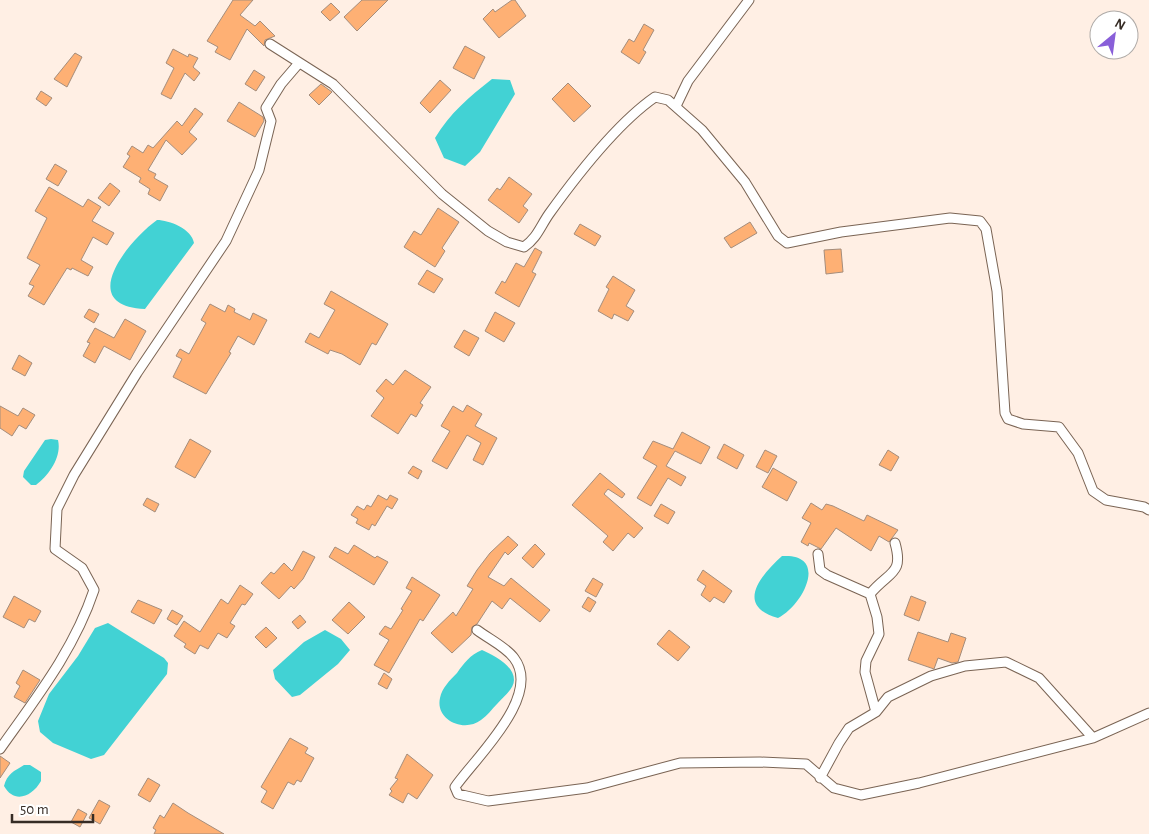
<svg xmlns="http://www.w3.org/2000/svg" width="1149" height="834" viewBox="0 0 1149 834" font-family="'Alegreya Sans',sans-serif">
	<rect width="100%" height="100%" fill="#ffefe4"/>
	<!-- water -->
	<path fill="#42d2d4" d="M492 79 510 80 515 94 480 152 465 166 444 158 435 138C450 113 469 97 492 79Z
		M157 220C169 220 192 229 194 243L145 309C75 306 128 241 157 220Z
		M51 439 58 440C62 457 49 475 36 485H31L23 477 24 471 45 440Z
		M782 556C830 553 803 606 778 618 735 606 760 576 782 556Z
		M108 623 164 658 168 663 167 674 104 755 91 759 53 743 40 732 38 721 49 694 78 656 95 628Z
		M325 630 341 639 350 650 338 664 300 695 292 697 275 679 273 670 304 642Z
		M482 650C493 655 514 665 514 680 514 689 503 697 497 704 492 709 487 716 481 720 464 733 435 720 440 698 442 688 450 680 457 673 464 663 470 655 482 650Z
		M24 765H30L41 772V781C32 797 14 804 4 786 7 774 14 771 24 765Z"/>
	<!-- building -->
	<path fill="#feb074" stroke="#a48d7c" d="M233 0H253L240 15 255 26 260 21 275 36 265 40 264 46 247 29 230 60 215 52 218 47 207 41Z
		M362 0H388L357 31 344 17Z
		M512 0H515L526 16 499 38 483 19 493 9 495 12Z
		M331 3 340 12 330 21 321 12Z
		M644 24 654 30 643 50 646 52 639 64 621 52 629 39 634 42Z
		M465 46 485 57 474 79 453 68Z
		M173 49 188 57 189 54 198 58 193 67 200 73 194 81 185 73 171 99 161 94 174 68 166 63Z
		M75 53 82 57 67 87 54 79Z
		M254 70 265 77 256 91 245 84Z
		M440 80 451 90 430 113 420 103Z
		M568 83 591 106 574 122 552 99Z
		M321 84 332 92 319 105 309 95Z
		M41 91 52 98 46 106 36 99Z
		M239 102 263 117 264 121 255 137 227 121Z
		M195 108 203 114 189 132 197 139 182 155 166 140 148 170 156 174 154 178 168 186 160 201 148 194 150 189 139 182 141 178 123 167 130 156 127 154 132 146 143 153 148 145 153 148 177 121 182 126Z
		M55 164 67 171 58 186 46 179Z
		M509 177 532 194 523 206 528 210 519 223 488 200 497 188 500 190Z
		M110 183 120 191 109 206 98 198Z
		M49 187 83 207 88 199 101 207 92 221 114 233 107 245 93 237 81 260 93 267 88 276 72 268 71 270 67 268 44 305 28 296 34 286 29 284 40 265 27 258 47 218 35 211Z
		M438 208 459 222 442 248 445 251 435 267 404 247 414 231 421 235Z
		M750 222 757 233 731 248 724 238Z
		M580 224 601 236 595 246 574 234Z
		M535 248 542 252 532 272 536 274 519 307 495 293 502 281 505 283 516 263 524 267Z
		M841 249 843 272 826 274 824 250Z
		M427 270 443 279 434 293 418 284Z
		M613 276 635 290 626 306 634 311 628 321 614 314 612 319 598 311 609 289 606 287Z
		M331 291 388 324 376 345 372 343 360 365 342 354 330 350 328 354 305 342 310 333 319 338 335 310 324 304Z
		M210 304 225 312 228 305 235 309 234 312 250 320 253 313 267 320 254 345 238 336 229 352 231 353 206 394 173 377 182 359 176 356 180 349 189 354 206 323 201 320Z
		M89 309 99 314 94 323 84 317Z
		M495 312 515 323 504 342 485 331Z
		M125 319 146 331 130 360 104 346 95 363 83 356 90 343 87 342 95 328 114 338Z
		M464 330 479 338 469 356 454 347Z
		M19 355 32 363 25 376 12 369Z
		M405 370 431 387 420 403 423 405 416 417 411 414 398 434 371 416 384 398 376 391 386 379 393 385Z
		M467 405 482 414 475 426 497 438 483 465 473 460 481 443 467 435 447 469 432 461 450 431 441 426 453 406 463 412Z
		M0 406 18 416 23 408 35 415 26 429 19 425 12 436 0 428Z
		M682 432 710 447 701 464 675 451 666 466 686 477 681 486 668 478 651 506 637 498 657 466 643 458 653 441 673 449Z
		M190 439 211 451 195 478 175 467Z
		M724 444 744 455 737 469 717 458Z
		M765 450 777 456 768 473 756 467Z
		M888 450 899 457 891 471 879 465Z
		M413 466 422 471 418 479 408 473Z
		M773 468 797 482 787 501 762 487Z
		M600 473 625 494 622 498 608 489 604 494 643 528 634 538 628 533 613 551 603 542 608 536 572 505Z
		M378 495 387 500 390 495 398 499 392 509 387 506 375 526 372 524 369 530 356 523 358 519 351 515 357 506 364 510 367 505 371 507Z
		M147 498 159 504 155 512 143 505Z
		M811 503 822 510 826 504 833 506 864 521 867 515 898 530 889 542 879 536 871 551 836 528 821 549 809 543 808 546 801 542 811 523 802 518Z
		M661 504 675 512 668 524 654 516Z
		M508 536 518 545 508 555 505 552 488 577 504 586 511 578 550 610 540 622 510 598 502 609 492 601 477 624 472 627 471 635 452 653 431 633 453 612 456 616 473 589 467 586 477 570 490 553Z
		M535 544 545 554 533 568 522 558Z
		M354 545 375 558 377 556 388 562 374 585 329 557 335 547 348 554Z
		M303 551 315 557 303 579 294 589 291 586 279 599 261 583 271 572 274 574 284 563 292 571Z
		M703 570 732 591 724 603 714 597 710 602 701 595 706 586 697 580Z
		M412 577 440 595 423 621 420 619 389 673 374 665 389 640 379 634 385 626 391 629 403 610 401 609 412 591 406 588Z
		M593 578 603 584 596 597 585 591Z
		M240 585 253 594 245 605 242 604 230 623 235 626 227 638 218 633 208 649 200 645 195 654 184 647 186 644 174 636 184 621 200 632 221 599 228 604Z
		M14 596 41 611 35 622 29 619 24 628 3 617Z
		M911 596 926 602 919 621 904 615Z
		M588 597 596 602 590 612 582 607Z
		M138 600 162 610 154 624 131 612Z
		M349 602 365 617 348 634 332 620Z
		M172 610 183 616 177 625 167 619Z
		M300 615 306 622 298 629 292 622Z
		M266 627 277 638 266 648 255 637Z
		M669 630 690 647 678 661 657 644Z
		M918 632 948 642 951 633 966 638 958 662 952 663 938 658 934 669 908 660Z
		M23 670 40 680 25 703 14 697 20 686 16 683Z
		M384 673 392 679 387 689 378 684Z
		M290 738 308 748 305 753 314 758 301 782 297 780 294 785 288 782 273 809 261 802 267 791 261 787Z
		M407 754 433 775 417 799 408 793 403 803 389 795 392 791 390 789 398 779 395 778Z
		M0 756 10 763 0 778Z
		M148 778 160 785 150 802 138 795Z
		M99 800 110 806 100 824 89 818Z
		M173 803 188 813 224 834H154L156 830 153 828 160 815 164 818Z
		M78 809 87 814 80 827 71 822Z"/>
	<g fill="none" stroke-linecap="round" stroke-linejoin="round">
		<defs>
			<path id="street" d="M270 44 333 84 442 194 488 231 507 242 524 247C537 238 540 227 549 214 577 175 616 124 655 97L668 100 702 130 745 182 778 236 787 243 841 232 950 218 980 221 986 229 997 291 1005 413 1008 419 1023 424 1059 427 1078 453 1093 491 1106 500 1144 507 1149 510
				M676 106 688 81 749 0
				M818 554 820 570 827 575 870 594
				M477 630C489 639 506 647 514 658 543 696 475 758 455 787L458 794 488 801 587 788 680 763 760 762 806 764 834 788 861 795 919 783 1093 738 1149 713
				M876 712 865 672 866 661 879 634 877 617 870 594C889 571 904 575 895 543
				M0 749C36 698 74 650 94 590L82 568 55 549 57 509 74 475 137 373 226 241 259 170 271 121 266 108 281 84 299 63
				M820 778 839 743 849 728 876 712 888 697 931 676 965 666 1006 662 1039 678 1093 738"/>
		</defs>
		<!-- street casing -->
		<use href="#street" stroke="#7a6454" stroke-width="11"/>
		<!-- street -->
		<use href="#street" stroke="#fff" stroke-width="9"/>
	</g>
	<!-- north arrow -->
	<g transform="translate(1114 35) rotate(29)"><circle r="24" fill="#ffffff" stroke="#afaba8"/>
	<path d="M0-4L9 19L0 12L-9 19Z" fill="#895fd9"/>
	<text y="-8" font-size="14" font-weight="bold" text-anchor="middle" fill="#362c25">N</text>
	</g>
	<!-- scale -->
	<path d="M12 814v8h81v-8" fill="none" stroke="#362c25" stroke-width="2.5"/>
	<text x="20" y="814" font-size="15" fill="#362c25" stroke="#ffffff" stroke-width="4" paint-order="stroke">50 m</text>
</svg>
